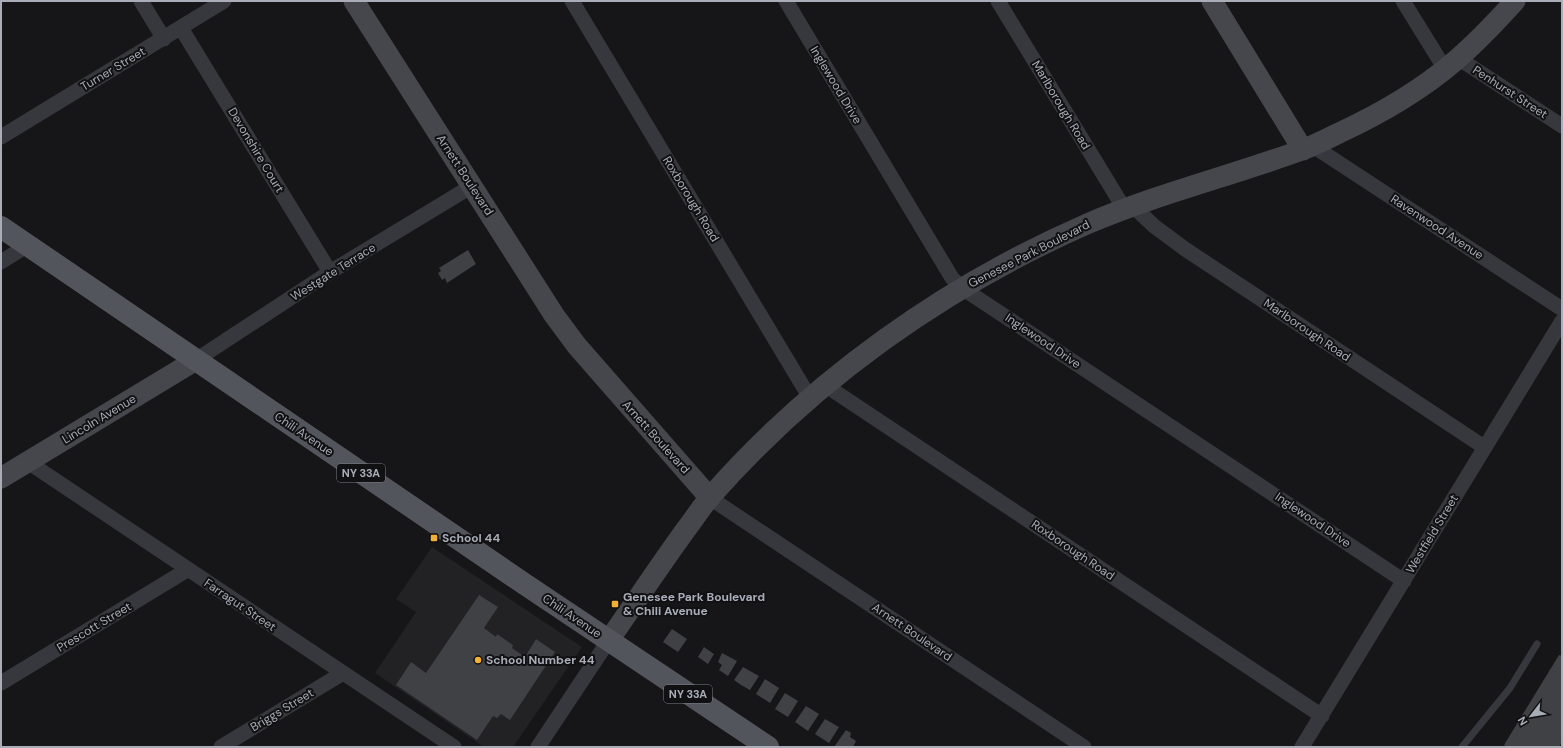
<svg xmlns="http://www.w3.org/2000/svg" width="1563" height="748" viewBox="0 0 1563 748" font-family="'DM Sans',sans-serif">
	<rect width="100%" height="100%" fill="#161618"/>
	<!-- built -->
	<path fill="#222225" d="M432 547 582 647 513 747H484L375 673 416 612 396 599Z"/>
	<!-- building -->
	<path fill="#404145" d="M468 250 476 264 447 283 445 278 442 280 438 273 441 271 439 268Z
		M479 595 498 607 484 628 496 637 497 634 513 645 512 648 525 657 536 639 555 652 510 720 501 714 497 718 493 716 477 740 396 685 411 662 426 673Z
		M672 629 687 639 678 652 663 642Z
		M704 647 714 654 708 664 698 657Z
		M722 653 737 661 728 676 719 670 722 665 718 662Z
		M1559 655 1562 656V742L1559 747H1507L1504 745Z
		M743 667 759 676 750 690 741 685 734 680Z
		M765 679 779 688 770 703 756 694Z
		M785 693 798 701 788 717 775 709Z
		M806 706 819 714 808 731 795 722Z
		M825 719 839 727 829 743 815 734Z
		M846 730 851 733 850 737 856 741 853 747H834Z"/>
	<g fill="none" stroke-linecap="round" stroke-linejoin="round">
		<!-- lane -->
		<path stroke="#37383d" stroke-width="7" d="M1462 747 1510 688 1537 644"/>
		<!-- street -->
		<path stroke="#37383d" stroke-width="15" d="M141 1 164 39
			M572 1 810 398
			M786 1 952 278 962 288 1404 581
			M998 1 1125 210
			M1403 1 1445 69
			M181 28 330 272
			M1458 58 1562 126
			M1 137 224 1
			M1313 146 1562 309
			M1134 207 1154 226 1185 249 1484 447
			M1 262 28 245
			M196 360 330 272 472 186
			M825 385 1322 716
			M28 462 454 747
			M710 498 1084 747
			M1 683 187 570
			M221 747 343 673
			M538 747 609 640
			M1302 747 1562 321"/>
		<!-- secondary -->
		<path stroke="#45474d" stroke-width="21" d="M354 1 554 315 577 346 710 498
			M1212 1 1303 150
			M1 478 196 360
			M609 640C635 603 660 565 687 528 695 518 702 506 711 496 813 380 945 286 1087 224 1157 194 1231 176 1302 150 1315 145 1327 139 1339 133 1380 114 1420 91 1455 61 1476 43 1496 22 1515 1"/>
		<!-- primary -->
		<path stroke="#53555c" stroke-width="22" d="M1 227 526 585 768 747"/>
	</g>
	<!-- markers -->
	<g fill="#f2b134" stroke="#111113" stroke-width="1.5">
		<rect x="430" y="534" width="8" height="8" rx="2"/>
		<rect x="611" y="600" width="8" height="8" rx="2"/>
		<circle cx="478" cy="660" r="4"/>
	</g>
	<g text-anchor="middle" stroke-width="4" stroke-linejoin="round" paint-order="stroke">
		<!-- shield labels -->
		<g fill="#111113" stroke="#7b7e86" stroke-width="1">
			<rect x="337" y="464" width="48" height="18" rx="3"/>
			<rect x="664" y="685" width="48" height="18" rx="3"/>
		</g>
		<g font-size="11" font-weight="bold" fill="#a8adb8">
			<text x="361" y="477">NY 33A</text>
			<text x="688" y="698">NY 33A</text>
		</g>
		<!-- street labels -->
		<g font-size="12" fill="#a8adb8" stroke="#111113">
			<text transform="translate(113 69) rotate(-31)" y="4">Turner Street</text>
			<text transform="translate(836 85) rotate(59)" y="4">Inglewood Drive</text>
			<text transform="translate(1510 92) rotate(33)" y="4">Penhurst Street</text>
			<text transform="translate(1061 105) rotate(59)" y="4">Marlborough Road</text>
			<text transform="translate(256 150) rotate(59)" y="4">Devonshire Court</text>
			<text transform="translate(465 175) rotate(57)" y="4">Arnett Boulevard</text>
			<text transform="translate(691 199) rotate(59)" y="4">Roxborough Road</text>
			<text transform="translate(1437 227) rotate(33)" y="4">Ravenwood Avenue</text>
			<text transform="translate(1029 254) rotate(-27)" y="4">Genesee Park Boulevard</text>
			<text transform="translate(333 272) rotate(-32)" y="4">Westgate Terrace</text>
			<text transform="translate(1307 330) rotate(34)" y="4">Marlborough Road</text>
			<text transform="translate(1043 341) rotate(34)" y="4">Inglewood Drive</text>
			<text transform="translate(99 419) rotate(-31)" y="4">Lincoln Avenue</text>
			<text transform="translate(304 434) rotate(34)" y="4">Chili Avenue</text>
			<text transform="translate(656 437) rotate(48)" y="4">Arnett Boulevard</text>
			<text transform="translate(1313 520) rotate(34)" y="4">Inglewood Drive</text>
			<text transform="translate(1432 534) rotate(-59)" y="4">Westfield Street</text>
			<text transform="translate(1073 550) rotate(34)" y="4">Roxborough Road</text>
			<text transform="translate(240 605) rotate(34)" y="4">Farragut Street</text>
			<text transform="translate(572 616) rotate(34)" y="4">Chili Avenue</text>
			<text transform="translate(94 627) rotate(-31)" y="4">Prescott Street</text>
			<text transform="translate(912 632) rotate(34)" y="4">Arnett Boulevard</text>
			<text transform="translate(282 710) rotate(-31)" y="4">Briggs Street</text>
		</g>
		<!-- poi labels -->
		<g font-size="12" font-weight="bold" fill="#a8adb8" stroke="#111113" text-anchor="start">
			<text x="442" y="542">School 44</text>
			<text x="623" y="601">Genesee Park Boulevard<tspan x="623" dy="14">&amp; Chili Avenue</tspan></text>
			<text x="486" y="664">School Number 44</text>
		</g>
	</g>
	<!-- border -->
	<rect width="1563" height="748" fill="none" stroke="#a8adb8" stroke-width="4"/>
	<!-- north arrow -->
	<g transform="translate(1531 716) rotate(239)" stroke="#111113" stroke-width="3" paint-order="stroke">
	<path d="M0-3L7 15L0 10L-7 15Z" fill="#a8adb8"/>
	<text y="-6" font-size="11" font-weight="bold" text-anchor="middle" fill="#a8adb8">N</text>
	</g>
</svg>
